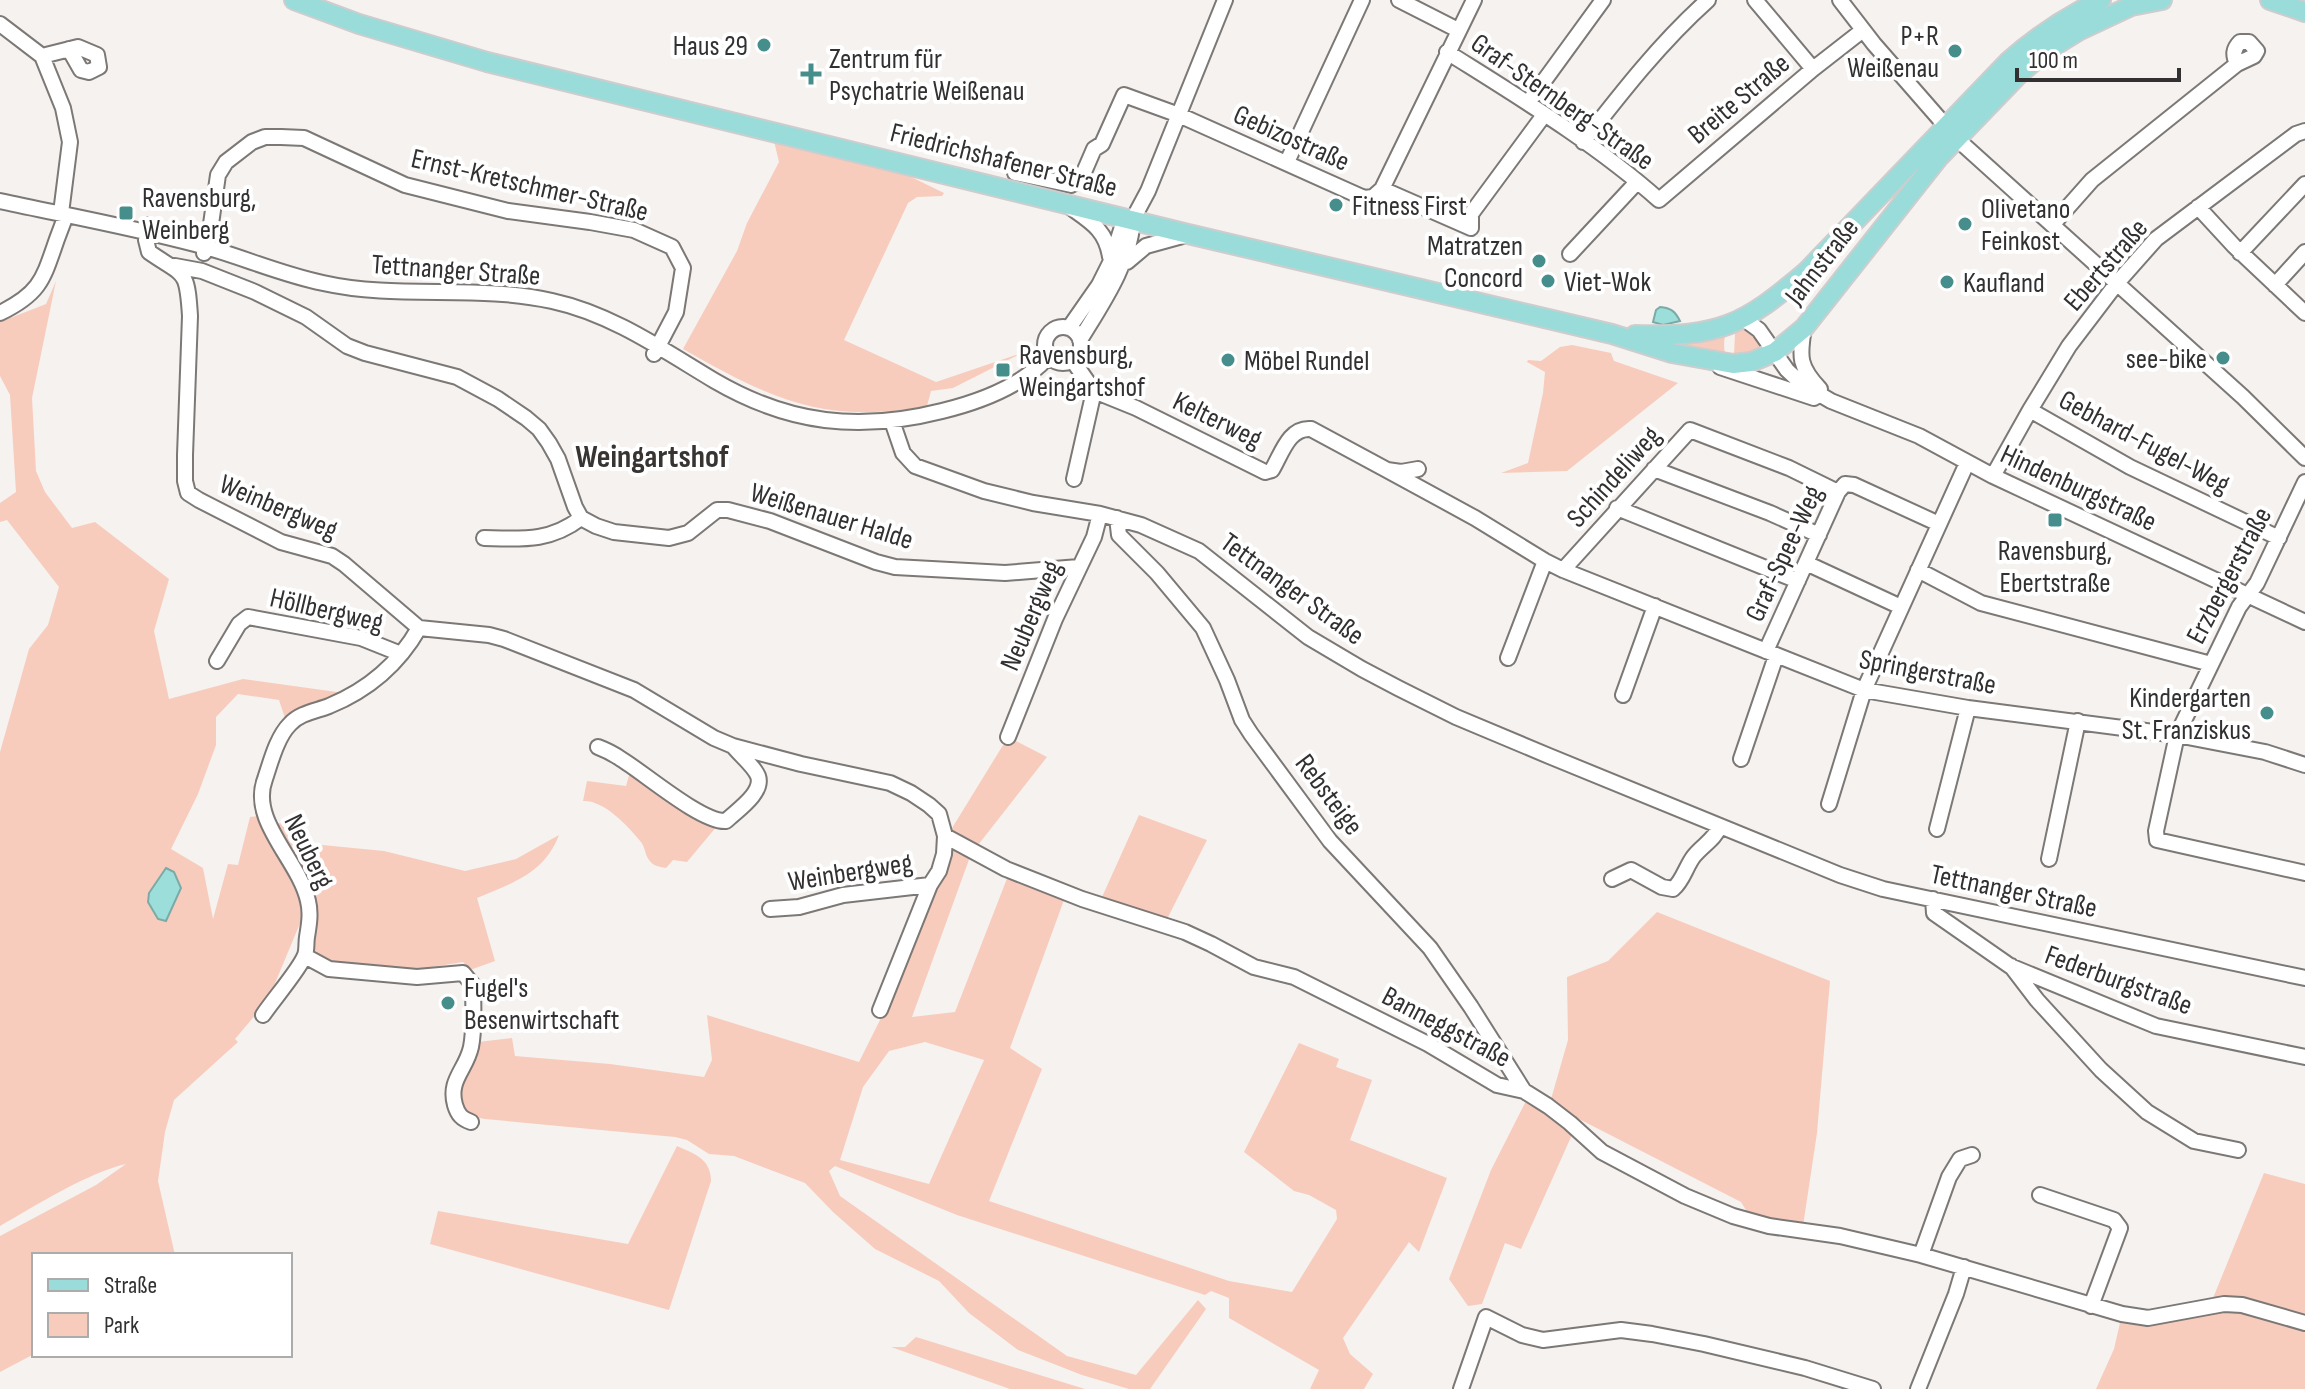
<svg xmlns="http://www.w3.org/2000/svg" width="2305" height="1389" viewBox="0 0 2305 1389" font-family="'Sofia Sans Condensed',sans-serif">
	<rect width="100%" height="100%" fill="#f6f2f0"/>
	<!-- green -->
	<path fill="#f7ccbc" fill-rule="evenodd" d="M774 141 903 173 944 193 942 196 917 197 908 203 844 340 936 382 1022 353 953 388 931 391 927 406C824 425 771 399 683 349L737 251 747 223 779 162Z
		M56 281 32 398 36 471 45 492 72 528 95 522 169 579 154 631 169 699 243 679 344 693 286 721 279 700 238 694 216 717V745L198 794 171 849 203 868 213 919 228 864 238 865 250 817 258 816C275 843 310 888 301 921L268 1000 235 1039 238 1042 174 1100 165 1132 158 1181 175 1255H34V1354L0 1372V1236L96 1185 126 1164C89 1172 35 1206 0 1226V752L29 649 48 625 59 587 7 520 0 522V503L16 492 10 395 0 376V322L46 304ZM166 868 158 919 149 893Z
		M1741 327 1753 331 1766 352 1734 355 1735 333Z
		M1725 333 1724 345 1725 357 1666 342Z
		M1572 345 1611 353 1614 361 1678 383 1567 471 1501 473 1528 463 1543 393 1545 372 1527 362 1528 360 1541 361 1560 347Z
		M1008 737 1047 757 971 854 912 1017 955 1012 1008 876 1064 900 1010 1048 1042 1069 989 1201 1229 1281 1292 1292 1337 1219 1336 1210 1309 1195 1294 1191 1244 1152 1299 1043 1339 1059 1336 1067 1372 1080 1350 1140 1447 1178 1419 1252 1409 1242 1343 1338 1350 1354 1373 1374 1364 1389H1310L1319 1370 1229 1318V1298L1211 1291 1205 1295 957 1215 835 1166 829 1171 840 1196 1067 1356 1136 1375 1198 1300 1206 1309 1150 1389H1129L1082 1375 1018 1350 969 1313 939 1281 875 1249 833 1212 805 1183 734 1156 709 1154 687 1140 675 1137 485 1119C471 1116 462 1114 457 1098L478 1042 512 1038 515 1056 610 1064 704 1077 712 1060 707 1015 859 1062 884 1012 949 833ZM925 1042 984 1060 929 1184 840 1160 863 1087 889 1051Z
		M630 772 717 826 687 862 673 860 666 868C660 867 653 866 649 860 645 855 645 847 641 842 628 826 604 800 583 801L587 781 626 786Z
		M1139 815 1207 840 1165 923 1102 897Z
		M273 822 288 825 312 844 384 851 465 871 516 859 559 835C544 874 512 883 477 898L495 961 470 970 463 962 432 967 417 977 319 961 309 946 316 912Z
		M1657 912 1830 981 1817 1133 1803 1226 1749 1215 1741 1202 1579 1119 1521 1249 1505 1243 1482 1304 1468 1306 1449 1279 1491 1170 1527 1099 1549 1106 1568 1040 1567 977 1608 961Z
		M677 1146C695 1154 711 1159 711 1181L669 1310 430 1244 438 1211 628 1244Z
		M2264 1173 2305 1184V1389H2096L2114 1349 2122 1314 2211 1303Z
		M916 1337 1085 1389H1010L891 1347H905Z"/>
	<!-- water -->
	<path fill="#9bdeda" stroke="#7caaa7" stroke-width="2" d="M1660 307C1671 308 1675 311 1680 321L1663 325 1653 322 1656 310Z
		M166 868 174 872 181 888 166 921 158 919 148 902 149 893Z"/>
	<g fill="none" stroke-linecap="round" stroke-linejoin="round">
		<defs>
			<path id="minor" d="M1399 0 1458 30
				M1755 0 1813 69
				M1840 0 1874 44 1957 139 2243 397 2305 458
				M0 24 42 56 63 108 70 142 61 213
				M1447 52C1520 98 1595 143 1659 200L1813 69 1863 30
				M42 56 78 47 97 55 99 67 89 72 81 70 69 49
				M1528 103 1603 0
				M1583 142C1622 92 1661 42 1708 0
				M1287 162 1362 0
				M1015 173 1071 185 1081 179 1094 149 1102 144 1124 95 1179 115 1364 198 1373 197 1382 189 1474 0
				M1382 189 1471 228V214L1544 115
				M0 201C65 215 131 227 195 244 238 255 279 274 323 283 398 300 477 284 552 301 612 314 663 350 715 381 789 424 859 432 942 411 979 402 1022 386 1048 357
				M1070 207C1091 222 1106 230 1110 257
				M2198 207 2234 246 2305 313
				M2053 224 2092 180 2237 64 2254 56 2257 51 2249 42H2240C2233 49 2233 55 2237 64
				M149 225 146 240 149 252C185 277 187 268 190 316L185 455V481L188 493 199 500 281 542 332 556 344 564 419 628 489 635 504 639 634 690 714 738 733 746 801 764 890 783 911 793 929 805 939 814 945 836 944 854 939 871 930 885 843 895 799 907 770 909
				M204 253 211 224 218 175 226 162 252 142 265 137H281L304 138 405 185 508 211 590 222 634 230 672 247 683 268 676 312 654 354
				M2240 253 2305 184
				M1570 254 1637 182
				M1127 262 1146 246 1186 235
				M175 266 202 271 255 292 306 317 347 346 365 353 457 377 498 399 526 418 539 429 549 443 558 459 575 507 581 518 596 526 614 532 669 538 688 533 717 510H728L770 521 876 562 895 567 1005 573 1079 567
				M2275 285 2305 252
				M0 313C41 293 43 279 57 239 60 231 63 223 66 215
				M1744 319 1759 330 1787 370 1802 384 1831 401 1919 436 1993 476 2305 622
				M1045 345a18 18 0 1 1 36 0a18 18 0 1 1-36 0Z
				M1069 328 1099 285 1111 261 1121 230 1133 219 1148 191 1225 0
				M1804 328C1799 357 1799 367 1820 389
				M1080 340C1103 302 1130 264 1133 219
				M1073 361 1094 391 1136 408 1265 472 1272 470C1282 453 1289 427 1311 429L1387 470 1401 472 1418 469
				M1720 367 1814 398
				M2030 410 2130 467 2279 538
				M892 421 903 453 915 466 984 491 1033 503 1100 514 1141 525 1199 551 1308 637 1362 669 1398 688 1456 717 1549 756 1840 875 1883 889 2305 978
				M1654 469 1770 513 1819 535
				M1387 470 1475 518 1545 561 1563 570 1864 690 1968 708 2177 735 2265 752 2305 765
				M1993 476 2030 410 2069 346 2117 283 2156 239 2296 134 2305 131
				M1074 479 1094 391
				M2305 482 2257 583 2239 607 2177 735 2156 831 2157 840 2305 873
				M1617 508 1798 581
				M1117 518 1119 535 1157 573 1203 628 1227 680 1242 720 1251 734 1330 841 1430 948 1471 1007 1524 1091
				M484 538C522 539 550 542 581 518
				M1806 563 1901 607
				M1563 570 1690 430 1789 468 1838 492
				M1918 570 1981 603 2211 664
				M1766 651 1838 492 1845 484 1854 485 1939 524
				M1508 658 1545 561
				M217 661 239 624 248 617 361 638 401 654
				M1623 695 1655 606
				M1008 737 1055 619 1094 537 1100 514
				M598 747C606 750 614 754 621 759 643 772 702 823 726 821 736 811 764 793 758 776 754 766 740 755 733 746
				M1741 759 1776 656
				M1829 804 1864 690 1967 463
				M1937 829 1968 708
				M945 836 1006 869 1082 899 1185 932 1211 944 1254 967 1294 977 1428 1044 1497 1085 1524 1091 1548 1106 1570 1123 1602 1152 1685 1196 1733 1216 1769 1226 1840 1236 1921 1255 2122 1314 2148 1318 2224 1304 2242 1305 2305 1323
				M2049 859 2078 721
				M1612 879 1631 870 1662 887 1673 889C1683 881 1686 866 1694 856 1703 845 1715 839 1720 826
				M1933 899 1934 913 2010 966 2156 1026 2305 1057
				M305 956 329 969 417 977 463 973 473 985C473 1005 475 1027 471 1047 466 1070 448 1080 455 1105 458 1115 462 1119 471 1122
				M2011 966 2037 1000 2101 1070 2147 1112 2194 1141 2238 1150
				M880 1010 930 885
				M263 1015C272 1001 300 969 305 955 307 950 306 943 307 937 309 925 311 913 308 901 299 860 249 821 265 779 271 761 277 737 290 724 300 713 316 711 329 706 368 690 398 665 419 628
				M2040 1195 2114 1220 2120 1228 2091 1306
				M1921 1255 1949 1177 1960 1159 1972 1155
				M1461 1389 1486 1317 1522 1335 1543 1340 1621 1330 1652 1334 1704 1344 1805 1368 1873 1389
				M1918 1389 1956 1294 1964 1267"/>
			<path id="major" d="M294 0 359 24 487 62 1188 234 1612 334 1672 353 1733 364 1751 362 1775 352 1804 328 1939 157 2019 74 2046 51 2080 30 2131 6 2162 0
				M2270 0 2305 12
				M1635 335C1720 337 1743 326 1807 271L2008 62C2037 36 2066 17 2101 0"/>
		</defs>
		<!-- minor casing -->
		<use href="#minor" stroke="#7b7876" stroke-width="18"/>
		<!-- major casing -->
		<use href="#major" stroke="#cecdcd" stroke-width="22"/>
		<!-- minor -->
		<use href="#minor" stroke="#fff" stroke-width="14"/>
		<!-- major -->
		<use href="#major" stroke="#9adcd9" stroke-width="18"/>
	</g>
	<!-- markers -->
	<g fill="#468e8b" stroke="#fff" stroke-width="3">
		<circle cx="764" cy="45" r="8"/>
		<circle cx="1955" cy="51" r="8"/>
		<path d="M807 62h8v8h8v8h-8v8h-8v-8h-8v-8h8z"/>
		<circle cx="1336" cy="205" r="8"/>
		<rect x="118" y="205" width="16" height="16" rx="4"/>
		<circle cx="1965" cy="224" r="8"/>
		<circle cx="1539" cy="261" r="8"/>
		<circle cx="1548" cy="281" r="8"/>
		<circle cx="1947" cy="282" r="8"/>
		<circle cx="2223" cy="358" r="8"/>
		<circle cx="1228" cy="360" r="8"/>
		<rect x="995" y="362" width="16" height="16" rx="4"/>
		<rect x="2047" y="512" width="16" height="16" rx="4"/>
		<circle cx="2267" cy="713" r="8"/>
		<circle cx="448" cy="1003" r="8"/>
	</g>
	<g text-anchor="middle" stroke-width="8" stroke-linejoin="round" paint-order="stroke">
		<!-- poi labels -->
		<g font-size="28" fill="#323030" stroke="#fff" text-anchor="start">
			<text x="1939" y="45" text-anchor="end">P+R<tspan x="1939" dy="32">Weißenau</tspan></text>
			<text x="748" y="55" text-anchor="end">Haus 29</text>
			<text x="829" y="68">Zentrum für<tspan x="829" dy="32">Psychatrie Weißenau</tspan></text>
			<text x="142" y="207">Ravensburg,<tspan x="142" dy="32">Weinberg</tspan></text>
			<text x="1352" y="215">Fitness First</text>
			<text x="1981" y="218">Olivetano<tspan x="1981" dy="32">Feinkost</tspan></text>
			<text x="1523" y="255" text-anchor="end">Matratzen<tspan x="1523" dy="32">Concord</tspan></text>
			<text x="1564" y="291">Viet-Wok</text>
			<text x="1963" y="292">Kaufland</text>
			<text x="1019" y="364">Ravensburg,<tspan x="1019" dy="32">Weingartshof</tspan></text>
			<text x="2207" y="368" text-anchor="end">see-bike</text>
			<text x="1244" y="370">Möbel Rundel</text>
			<text x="2055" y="560" text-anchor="middle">Ravensburg,<tspan x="2055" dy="32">Ebertstraße</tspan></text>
			<text x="2251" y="707" text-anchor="end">Kindergarten<tspan x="2251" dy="32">St. Franziskus</tspan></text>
			<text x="464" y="997">Fugel's<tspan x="464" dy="32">Besenwirtschaft</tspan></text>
		</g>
		<!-- street labels -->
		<g font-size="28" fill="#323030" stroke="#fff">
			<text transform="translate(1738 98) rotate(-40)" y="10">Breite Straße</text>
			<text transform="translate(1563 101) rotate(35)" y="10">Graf-Sternberg-Straße</text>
			<text transform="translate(1292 137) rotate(24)" y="10">Gebizostraße</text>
			<text transform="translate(1004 159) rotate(14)" y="10">Friedrichshafener Straße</text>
			<text transform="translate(530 184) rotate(13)" y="10">Ernst-Kretschmer-Straße</text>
			<text transform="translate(1821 261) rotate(-52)" y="10">Jahnstraße</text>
			<text transform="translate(2105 264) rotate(-49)" y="10">Ebertstraße</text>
			<text transform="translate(456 269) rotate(4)" y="10">Tettnanger Straße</text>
			<text transform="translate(1218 419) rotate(26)" y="10">Kelterweg</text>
			<text transform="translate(2145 441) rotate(28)" y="10">Gebhard-Fugel-Weg</text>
			<text transform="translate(1613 476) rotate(-48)" y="10">Schindeliweg</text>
			<text transform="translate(2079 487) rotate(25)" y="10">Hindenburgstraße</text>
			<text transform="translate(279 506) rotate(23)" y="10">Weinbergweg</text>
			<text transform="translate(832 515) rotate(17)" y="10">Weißenauer Halde</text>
			<text transform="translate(1783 553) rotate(-65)" y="10">Graf-Spee-Weg</text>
			<text transform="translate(2228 575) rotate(-62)" y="10">Erzbergerstraße</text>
			<text transform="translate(1293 588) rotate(36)" y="10">Tettnanger Straße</text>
			<text transform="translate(327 609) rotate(13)" y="10">Höllbergweg</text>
			<text transform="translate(1030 615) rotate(-67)" y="10">Neubergweg</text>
			<text transform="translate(1928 671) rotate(11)" y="10">Springerstraße</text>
			<text transform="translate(1330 794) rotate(53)" y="10">Rebsteige</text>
			<text transform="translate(310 851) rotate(64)" y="10">Neuberg</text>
			<text transform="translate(850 871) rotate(-9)" y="10">Weinbergweg</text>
			<text transform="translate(2014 890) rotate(12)" y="10">Tettnanger Straße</text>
			<text transform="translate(2119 979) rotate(20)" y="10">Federburgstraße</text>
			<text transform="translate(1447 1026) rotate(28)" y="10">Banneggstraße</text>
		</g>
		<!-- quarter labels -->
		<g font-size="32" font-weight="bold" fill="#373432" stroke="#fff">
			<text x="652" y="467">Weingartshof</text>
		</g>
	</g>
	<!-- legend -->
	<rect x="32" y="1253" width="260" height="104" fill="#ffffff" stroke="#adacac" stroke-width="2"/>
	<rect x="48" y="1279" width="40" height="12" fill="#9adcd9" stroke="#adacac" stroke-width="2"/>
	<text x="104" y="1293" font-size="24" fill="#323030">Straße</text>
	<rect x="48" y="1313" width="40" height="24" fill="#f7ccbc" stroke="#adacac" stroke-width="2"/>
	<text x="104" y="1333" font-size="24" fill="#323030">Park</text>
	<!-- scale -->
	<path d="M2017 68v12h162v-12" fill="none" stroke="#323030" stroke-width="4"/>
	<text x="2029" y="68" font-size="24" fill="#323030" stroke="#ffffff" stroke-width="6" paint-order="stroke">100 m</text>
</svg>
